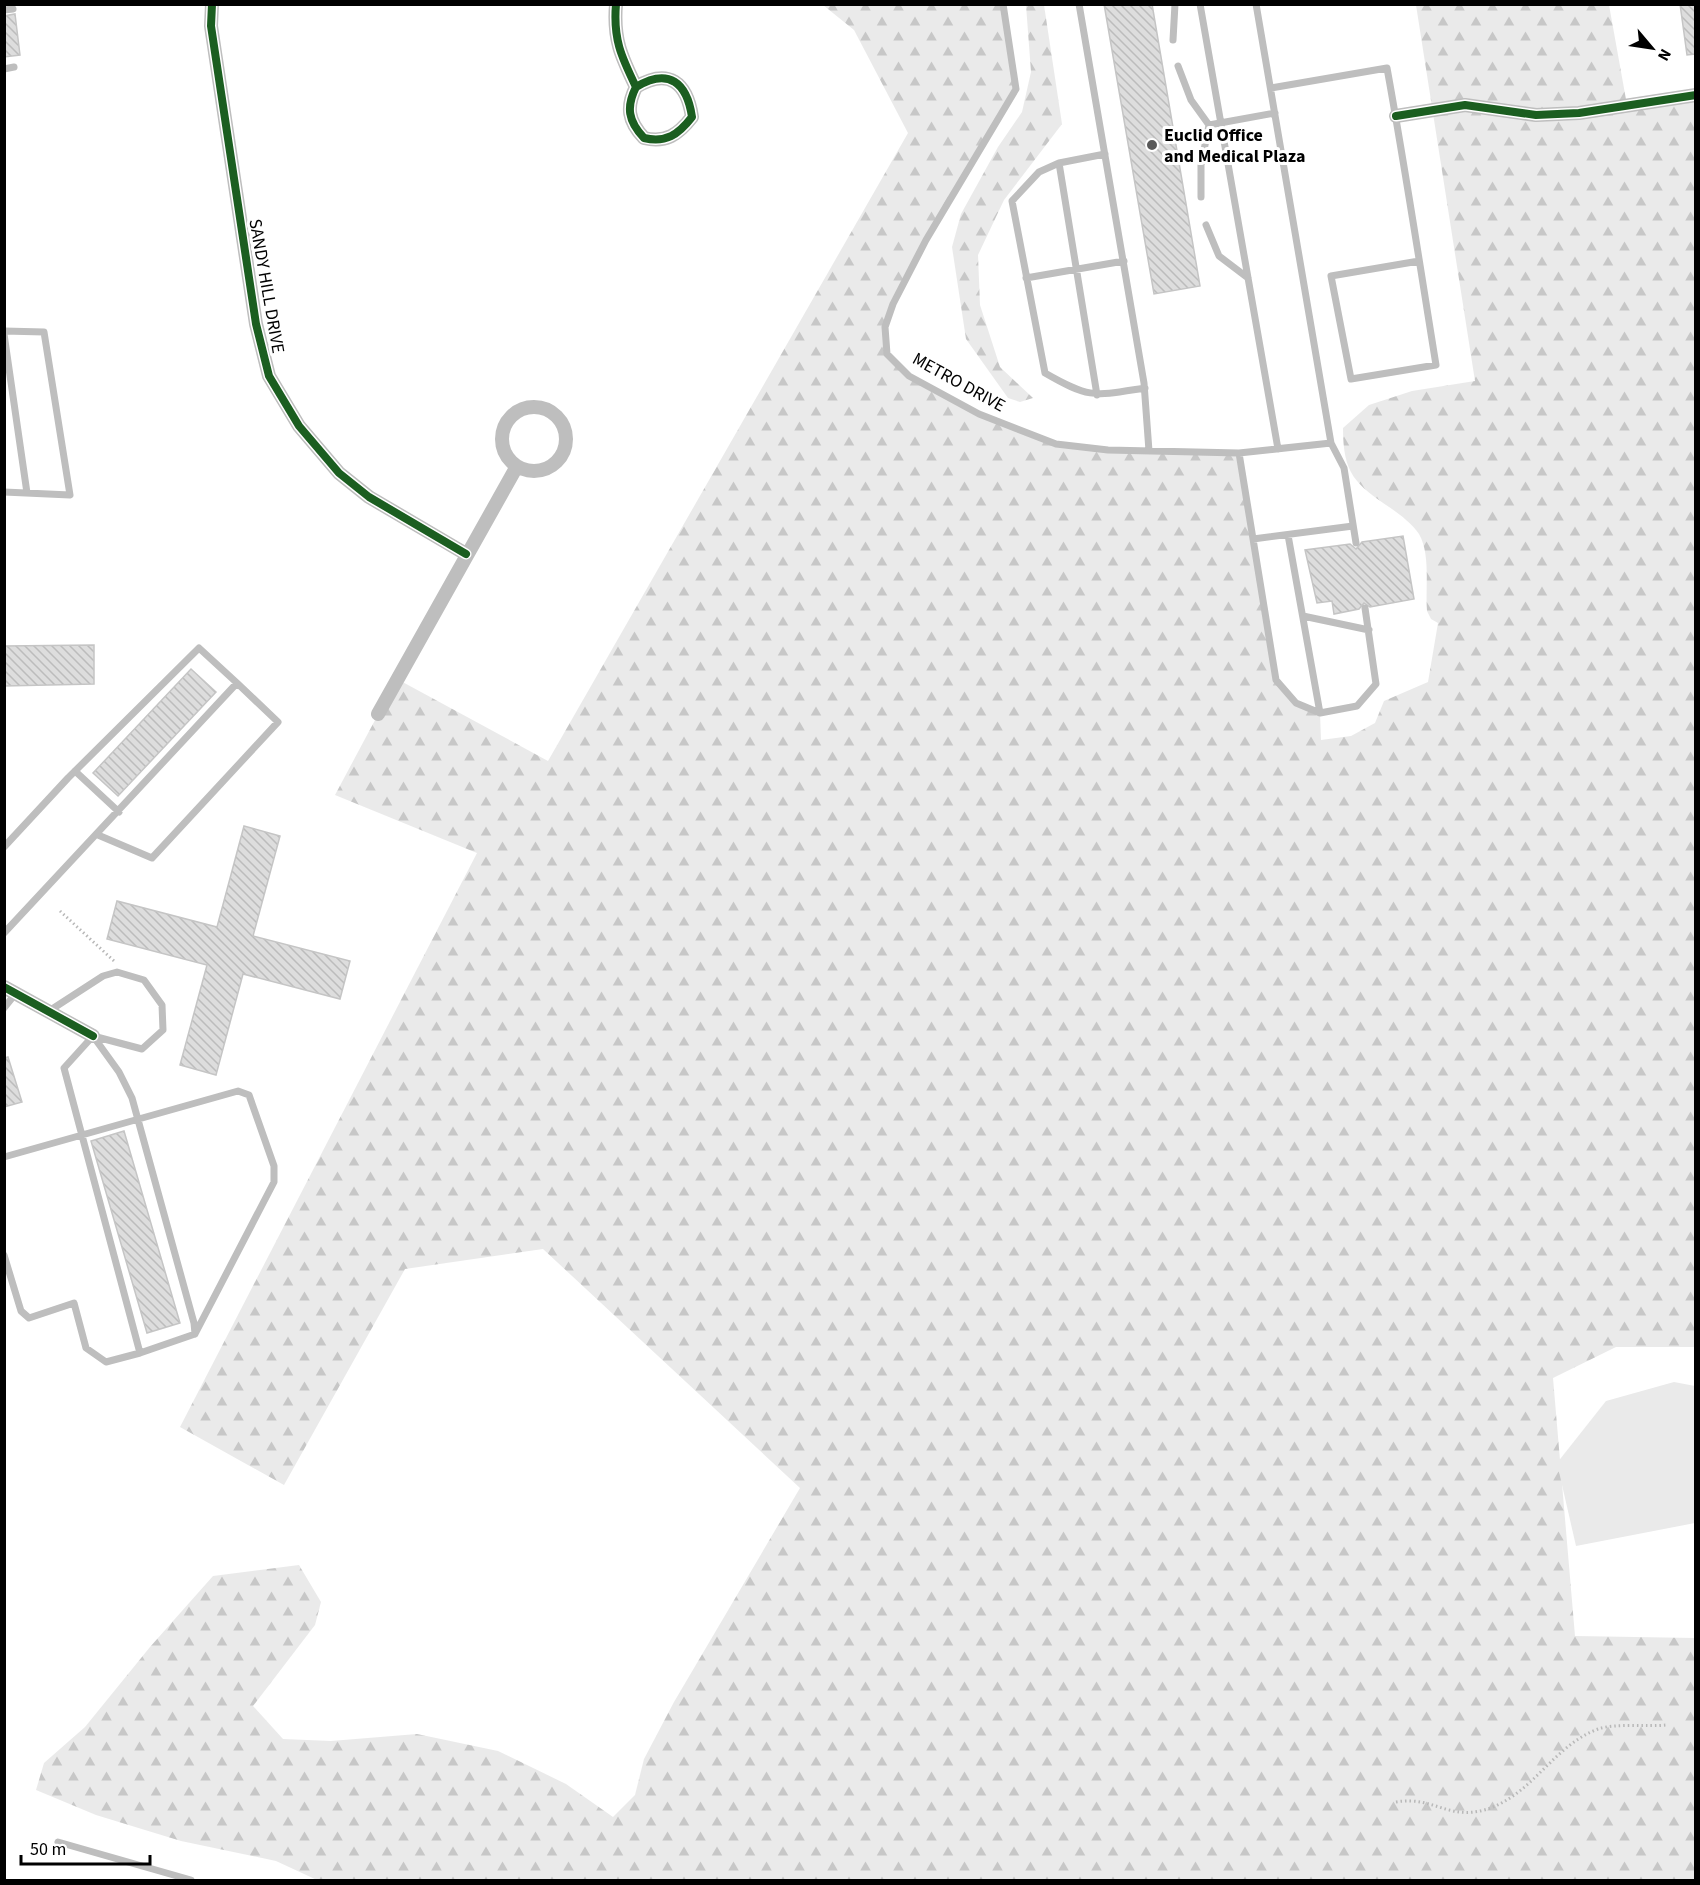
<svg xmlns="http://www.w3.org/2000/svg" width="1700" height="1885" viewBox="0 0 1700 1885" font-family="'Source Sans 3',sans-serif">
	<defs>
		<pattern id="forest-firs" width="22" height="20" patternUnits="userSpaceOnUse" patternTransform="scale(1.5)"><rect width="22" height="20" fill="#eaeaea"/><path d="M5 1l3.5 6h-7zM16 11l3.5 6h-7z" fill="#c7c7c7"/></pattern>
		<pattern id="building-back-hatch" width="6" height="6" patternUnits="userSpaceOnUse" patternTransform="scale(1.5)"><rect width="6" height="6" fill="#ddd"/><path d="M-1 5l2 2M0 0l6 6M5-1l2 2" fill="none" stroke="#bcbcbc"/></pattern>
	</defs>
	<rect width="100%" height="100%" fill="#fff"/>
	<!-- forest -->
	<path fill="url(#forest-firs)" d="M823 5H1003L1016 89 926 240 885 327 887 354 909 376 979 414 1056 444 1108 450 1239 453 1276 680 1296 703 1320 713 1321 740 1351 736 1375 723 1384 701 1428 682 1438 623 1431 619 1427 611C1425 588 1431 555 1419 534 1412 524 1402 516 1392 509 1355 484 1343 474 1343 428L1369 405 1412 391 1475 381 1416 5H1609L1627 105 1695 95 1696 1347H1616L1553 1378 1575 1636 1695 1638V1880H317L276 1861 181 1841 96 1815 36 1790 44 1763 85 1727 150 1647 213 1576 299 1565 321 1602 315 1625 253 1706 283 1739 331 1741 417 1734 498 1751 566 1784 613 1817 635 1795 644 1759 674 1702 800 1488 543 1249 405 1269 284 1485 180 1427 477 853 335 795 397 679 548 761 908 133 854 30Z
		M1026 5H1044L1062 124 1004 200 978 255 980 305 1000 367 1033 398 1020 402 1008 398 966 339 952 247 961 214 998 147 1022 112 1031 72Z"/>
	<!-- pitch -->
	<path fill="#eaeaea" d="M1674 1382 1695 1386V1523L1576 1546 1557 1463 1606 1401Z"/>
	<!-- building -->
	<path fill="url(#building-back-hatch)" stroke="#c5c5c5" stroke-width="1.5" d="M1104 4H1152L1200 286 1154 294Z
		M1680 4H1695V54L1687 55Z
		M15 14 20 55 4 57V16Z
		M1403 536 1414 599 1370 607 1364 603 1359 609 1334 614 1332 601 1317 603 1305 550 1350 544 1356 549 1362 542Z
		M94 645V684L4 686V646Z
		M191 669 216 692 118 796 93 773Z
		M244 826 280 836 253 936 350 961 340 999 243 974 216 1075 180 1065 207 965 107 939 117 901 217 927Z
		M8 1057 22 1102 4 1107V1058Z
		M124 1131 180 1323 147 1333 91 1141Z"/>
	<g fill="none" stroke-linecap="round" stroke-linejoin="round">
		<!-- path -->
		<path stroke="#b8b8b8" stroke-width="3" stroke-dasharray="1.5 3" stroke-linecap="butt" d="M60 911 114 961
			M1396 1802C1435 1795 1450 1824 1493 1807 1535 1790 1555 1745 1598 1729 1615 1723 1647 1727 1666 1725"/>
		<!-- service -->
		<path stroke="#bebebe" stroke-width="7" d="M1003 4 1016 89 926 240 893 304 885 327 887 354 909 376 979 414 1056 444 1108 450 1239 453 1331 443
			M1079 4 1144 383 1149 451
			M1200 4 1278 449
			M1256 4 1331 443 1344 468 1356 543
			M4 10 13 9
			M1173 40 1175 4
			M1178 66 1191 100 1209 125 1275 113
			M4 69 14 67
			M1271 88 1387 68C1405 167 1420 266 1436 365L1351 379 1331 276 1419 261
			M1105 154 1059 163 1039 172 1012 201 1045 373C1090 399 1094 396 1145 388
			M1059 163 1097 395
			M1201 197V165L1209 125
			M1206 225 1219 256 1248 278
			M1026 278 1124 261
			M4 331 44 332 70 495 4 492
			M4 334 27 493
			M1239 453 1276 680 1296 703 1320 713 1357 706 1376 684 1365 608
			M1288 535 1320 713
			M1253 539 1353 526
			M1303 616 1369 630
			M75 771 119 812
			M98 835 152 858 278 722 237 683
			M4 847 68 778 199 648 237 683 4 933
			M4 1008 16 993
			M49 1011 103 976 117 972 144 980 162 1005 163 1030 142 1049 93 1036 119 1072 132 1098 194 1323 195 1334 140 1353 64 1068 93 1036
			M4 1157 238 1091 249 1095 274 1166V1182L195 1334
			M4 1255 21 1311 29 1318 74 1303 86 1348 106 1362 140 1353
			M58 1842 191 1880"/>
		<!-- minor -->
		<path stroke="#bebebe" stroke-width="14" d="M212 4 211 26 256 324 269 376 299 426 339 473 369 497 466 554
			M616 4C613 39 621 56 636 87 626 107 628 121 644 138 666 143 678 135 692 117 687 83 669 67 636 87
			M1396 116 1465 105 1536 115 1579 113 1696 95
			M502 439a32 32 0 1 1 64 0a32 32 0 1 1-64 0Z
			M378 714 516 468
			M4 987 93 1036"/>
		<defs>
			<path id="cycleway" d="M212 4 211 26 256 324 269 376 299 426 339 473 369 497 466 554
				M616 4C613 39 621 56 636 87 626 107 628 121 644 138 666 143 678 135 692 117 687 83 669 67 636 87
				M1396 116 1465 105 1536 115 1579 113 1696 95
				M4 987 93 1036"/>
		</defs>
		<!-- cycleway casing -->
		<use href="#cycleway" stroke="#fff" stroke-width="11"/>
		<!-- cycleway -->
		<use href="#cycleway" stroke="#1b5e20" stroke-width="8"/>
	</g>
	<!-- markers -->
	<circle fill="#595959" stroke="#fff" stroke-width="2" cx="1152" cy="145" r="6"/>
	<g text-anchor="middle" stroke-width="6" stroke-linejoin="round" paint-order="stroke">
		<!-- poi labels -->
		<g font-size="18" font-weight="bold" fill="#000" stroke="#fff" text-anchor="start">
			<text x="1164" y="141">Euclid Office<tspan x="1164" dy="21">and Medical Plaza</tspan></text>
		</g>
		<!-- street labels -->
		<g font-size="18" fill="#000" stroke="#fff">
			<text transform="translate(267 286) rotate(80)" y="6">SANDY HILL DRIVE</text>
			<text transform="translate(959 382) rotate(29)" y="6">METRO DRIVE</text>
		</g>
	</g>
	<!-- border -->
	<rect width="1700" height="1885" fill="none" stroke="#000000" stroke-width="12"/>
	<!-- north arrow -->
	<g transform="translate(1652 48) rotate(119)" stroke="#ffffff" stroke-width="4.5" paint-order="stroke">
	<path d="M0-4.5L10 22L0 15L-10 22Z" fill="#000000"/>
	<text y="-9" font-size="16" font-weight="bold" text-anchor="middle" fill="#000000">N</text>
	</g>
	<!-- scale -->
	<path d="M21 1855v9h129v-9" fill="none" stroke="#000000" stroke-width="3"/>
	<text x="30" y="1855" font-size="18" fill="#000000" stroke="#ffffff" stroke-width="4.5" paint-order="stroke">50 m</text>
</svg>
